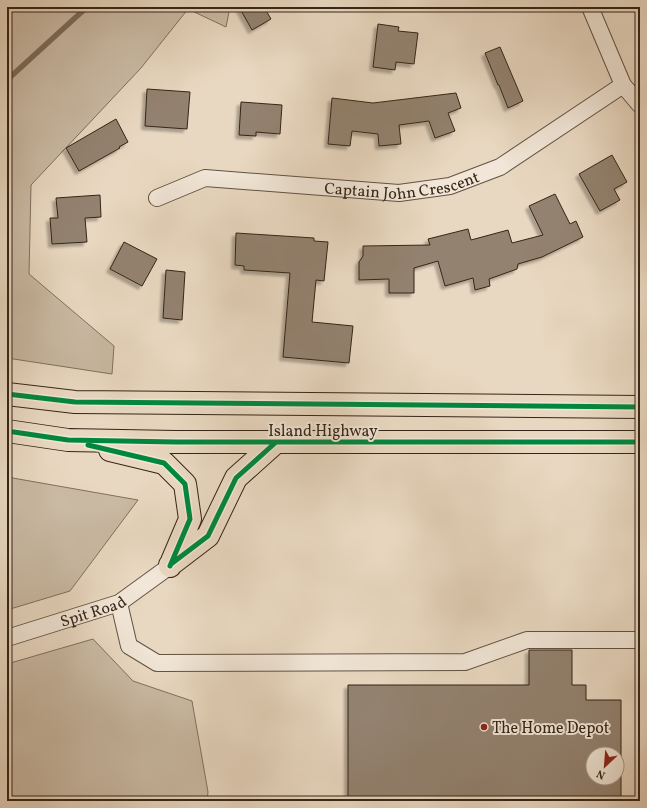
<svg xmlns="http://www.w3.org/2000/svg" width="647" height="808" viewBox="0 0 647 808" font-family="Vollkorn,serif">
	<defs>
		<filter id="shadow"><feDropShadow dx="-3.5" dy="3.5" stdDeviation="1" flood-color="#0004"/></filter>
	</defs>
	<rect width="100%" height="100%" fill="#e9d8c1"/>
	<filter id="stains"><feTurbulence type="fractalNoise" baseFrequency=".005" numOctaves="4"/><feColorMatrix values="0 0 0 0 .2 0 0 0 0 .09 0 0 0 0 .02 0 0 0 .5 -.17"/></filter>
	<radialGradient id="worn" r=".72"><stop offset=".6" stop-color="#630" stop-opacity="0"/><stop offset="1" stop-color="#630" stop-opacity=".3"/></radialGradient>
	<!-- green -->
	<path fill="#cabaa4" stroke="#80705e" d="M7 7H230L226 27 188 9 141 68 31 185 29 274 114 346 112 374 7 358Z
		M7 477 138 500 70 591 7 610Z
		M93 639 133 681 192 701 208 792 207 801H7V664Z"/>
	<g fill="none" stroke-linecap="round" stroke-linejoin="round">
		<!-- stream -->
		<path stroke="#7c6c5a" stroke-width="5.5" d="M7 80 87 7"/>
	</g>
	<!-- building -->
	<path fill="#93826f" stroke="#352517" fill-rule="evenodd" filter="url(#shadow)" d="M239 7H264L271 19 252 30Z
		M378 24 399 27 398 31 418 33 414 64 396 62 395 70 373 67Z
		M500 47 523 101 508 108 499 85H498L485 53Z
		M147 89 190 92 187 129 145 126Z
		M456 93 461 108 448 113 455 131 435 138 429 121 399 125 401 144 379 146 378 134 352 131 350 146 328 144 332 98 373 103Z
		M241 102 282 105 280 134 256 132V136L239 135Z
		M116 119 128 142 119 147 120 148 79 171 66 148Z
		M612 155 627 182 614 189 620 200 600 211 579 174Z
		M555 194 570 224 576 221 583 237 542 257 518 264 517 269 489 279 490 286 475 290 473 278 445 286 438 261 414 268V293H389V279L359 280V262L363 256V246L430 245 428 239 468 229 471 240 508 230 512 243 543 235 529 206Z
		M100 195 101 217 85 218 87 242 52 244 50 218H58L56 198Z
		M236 233 314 238V241L328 242 324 281 316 280 312 322 353 326 349 363 283 357 290 273 244 270V266L235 265Z
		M124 242 157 259 142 286 110 269Z
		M166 270 185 272 182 320 163 318Z
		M529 650H572V685H586V700H621V801H348V685H529ZM593 754H617V778H593Z"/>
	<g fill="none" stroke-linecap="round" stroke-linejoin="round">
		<defs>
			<g id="street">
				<path d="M590 7 623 85 640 105"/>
				<path id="s1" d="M157 198 205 178 399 193 450 186 500 167 623 85"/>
				<path d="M119 603 129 646 157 663 465 662 527 640H640"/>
				<path id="s2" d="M7 638 119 603 170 566"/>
			</g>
			<path id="primary" d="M7 394 75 402 640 407
				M7 431 68 440 176 442H640
				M110 450 164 463 185 484 190 519 170 566
				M170 565 208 536 236 478 275 443"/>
		</defs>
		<!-- street casing -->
		<use href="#street" stroke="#625242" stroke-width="18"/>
		<!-- primary casing -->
		<use href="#primary" stroke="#352517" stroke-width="24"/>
		<!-- street -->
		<use href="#street" stroke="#f1e6d7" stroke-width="16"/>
		<!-- primary -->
		<use href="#primary" stroke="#e9d8c1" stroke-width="22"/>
		<defs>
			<path id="cycleway" d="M7 394 75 402 640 407
				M7 431 68 440 176 442H640
				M88 445 164 463 185 484 190 519 170 566
				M171 564 208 536 236 478 275 443"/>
		</defs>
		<!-- cycleway casing -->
		<use href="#cycleway" stroke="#f1e6d7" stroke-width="8"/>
		<!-- cycleway -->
		<use href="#cycleway" stroke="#00873e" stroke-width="5"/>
	</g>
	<!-- markers -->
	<circle fill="#8f2418" stroke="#f1e6d7" stroke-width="1.5" cx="484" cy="727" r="4"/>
	<g text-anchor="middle" stroke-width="4" stroke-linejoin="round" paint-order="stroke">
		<!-- street labels -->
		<g font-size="16" fill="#352517" stroke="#f1e6d7">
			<text dy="6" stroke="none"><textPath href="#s1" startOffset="250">Captain John Crescent</textPath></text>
			<text x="323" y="436">Island Highway</text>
			<text dy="6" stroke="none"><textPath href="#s2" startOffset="90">Spit Road</textPath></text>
		</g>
		<!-- poi labels -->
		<g font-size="16" fill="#352517" stroke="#f1e6d7" text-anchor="start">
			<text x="492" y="733">The Home Depot</text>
		</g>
	</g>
	<!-- margin -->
	<rect width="647" height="808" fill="none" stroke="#e9d8c1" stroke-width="24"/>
	<rect x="8" y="8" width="631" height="792" fill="none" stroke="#352517" stroke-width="2"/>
	<rect x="12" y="12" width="623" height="784" fill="none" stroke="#352517"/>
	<!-- north arrow -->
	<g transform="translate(605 766) rotate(206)"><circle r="19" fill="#f1e6d7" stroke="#a6998a"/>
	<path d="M0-3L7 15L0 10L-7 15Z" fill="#8f2418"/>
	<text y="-6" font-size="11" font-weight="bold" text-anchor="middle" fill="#352517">N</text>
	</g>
	<rect width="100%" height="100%" filter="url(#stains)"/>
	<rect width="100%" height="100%" fill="url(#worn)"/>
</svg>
